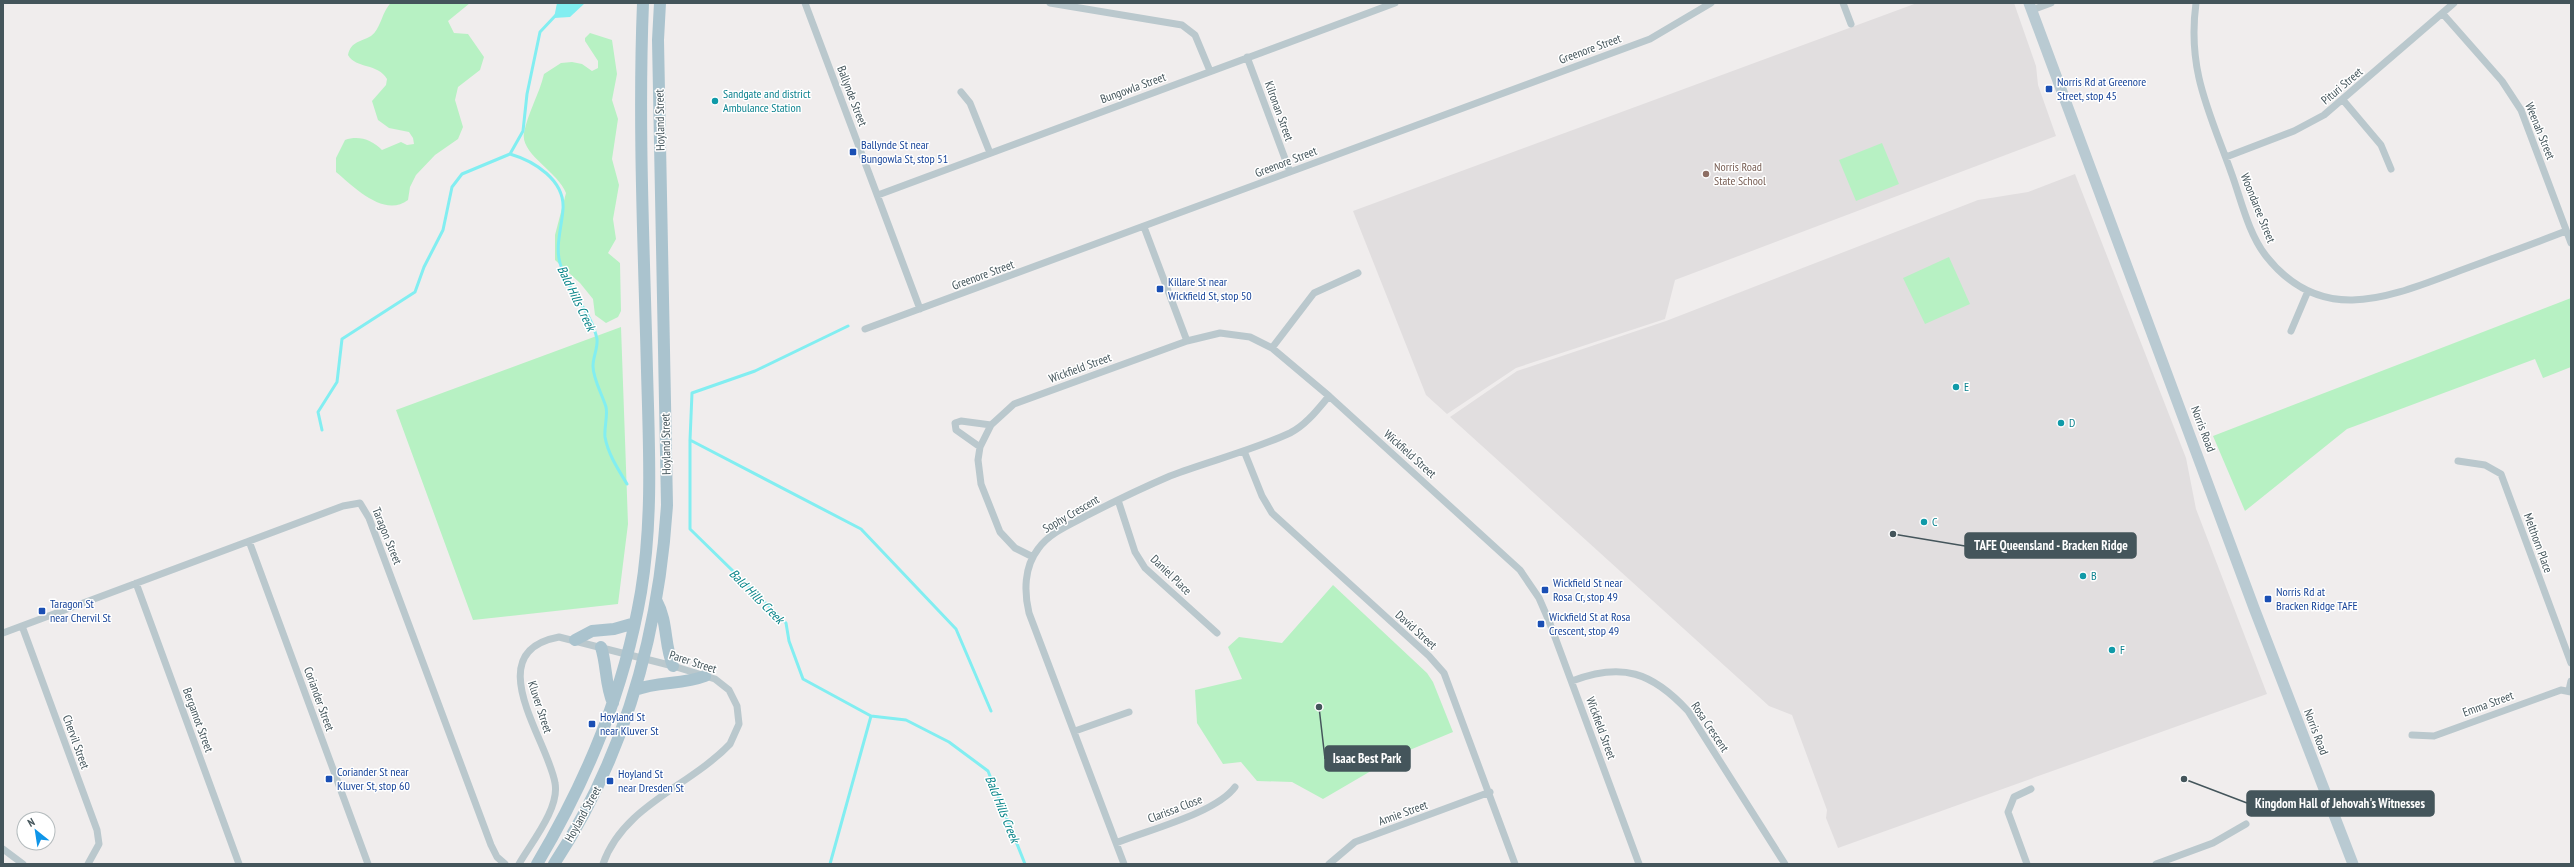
<svg xmlns="http://www.w3.org/2000/svg" width="2574" height="867" viewBox="0 0 2574 867" font-family="'PT Sans Narrow',sans-serif">
	<rect width="100%" height="100%" fill="#f0eded"/>
	<!-- education -->
	<path fill="#e1dedf" d="M1917 3H2014L2036 66 2038 85 2056 136 1675 280 1665 319 1516 368 1447 414 1426 395 1353 211Z
		M2075 174 2186 458 2196 509 2267 694 1838 848 1826 818 1827 810 1792 715 1769 706 1450 417 1517 371 1666 321 1978 200 2028 192Z"/>
	<!-- green -->
	<path fill="#b7f1c3" d="M391 3H470L448 21 454 33 468 34 484 57 480 70 458 87 455 100 463 127 458 139 435 155 416 175 410 187 408 200C384 218 354 187 336 172V158L345 140C359 135 372 140 382 150L401 142 407 145 414 144 413 138 409 132 389 128 378 120 372 101 386 85 387 79C378 63 356 69 348 55 351 41 361 42 371 36 381 29 382 11 391 3Z
		M590 33 612 40 617 74 612 100 618 119 612 159 619 185 613 219 616 239 608 253 620 263 621 311 618 317 606 323 595 315 593 299 580 283 555 260V235L566 193C558 172 520 154 524 133 528 112 539 95 544 74L561 63 572 62 582 64 592 71 598 68V61L585 41V38Z
		M1882 143 1899 184 1856 201 1839 160Z
		M1949 257 1970 304 1925 324 1903 278Z
		M2571 298V367L2543 378 2535 359 2347 429 2245 511 2213 436Z
		M621 327 628 524 618 604 473 620 396 410Z
		M1333 585 1427 673 1433 682 1453 732 1400 754 1323 799 1292 782 1257 781 1241 762 1223 764 1197 723 1195 690 1242 679 1228 647 1239 637 1282 643Z"/>
	<!-- water -->
	<path fill="#82eef1" d="M557 3H585L570 17 554 18Z"/>
	<g fill="none" stroke-linecap="round" stroke-linejoin="round">
		<!-- stream -->
		<path stroke="#82eef1" stroke-width="3" d="M556 15 540 32 527 94 523 131 510 154C534 161 565 180 563 209 562 226 555 246 560 263 567 291 591 310 597 339 598 348 593 357 593 366 593 379 602 394 606 407 608 416 604 427 605 437 608 454 618 469 627 484
			M848 326 755 371 692 393 690 440V529L786 623 789 641 803 679 871 716 906 720 949 742 988 771 1025 864
			M322 430 318 412 337 382 342 339 415 292 424 267 443 230 452 187 462 174 510 154
			M690 440 861 529 956 629 991 711
			M830 864 871 716"/>
		<!-- street -->
		<path stroke="#bac8cd" stroke-width="7" d="M805 3 920 309
			M1050 3 1182 25 1195 35 1210 71
			M1843 3 1851 24
			M2196 3C2187 70 2209 111 2231 172 2241 199 2248 233 2266 256 2322 327 2389 297 2459 271 2494 258 2530 245 2566 231
			M2032 10 2051 3
			M2443 14 2502 81 2521 110 2571 243
			M1247 57 1290 172
			M961 92 970 103 990 153
			M2343 100 2381 145 2391 169
			M2226 157 2294 131 2324 115 2454 3
			M878 195 1395 3
			M1144 227 1187 341
			M865 329 1650 39 1711 3
			M2291 331 2308 291
			M1272 348 1314 293 1358 273
			M980 447 956 430 955 423 961 421 991 425
			M1244 451 1262 496 1272 513 1429 656 1444 673 1515 864
			M2458 461 2485 465 2501 474 2571 663
			M1118 500 1135 552 1145 568 1217 633
			M249 541 368 864
			M1033 557 1015 548 1000 532 981 484 978 460 980 447 991 425 1014 404 1187 341 1220 333 1250 337 1272 348 1329 396 1520 570 1539 598 1549 621 1639 864
			M136 583 239 864
			M22 626 97 830 99 844 88 864
			M3 633 343 506 360 503 369 518 491 845 497 857 505 864
			M1572 681C1622 662 1652 672 1688 711L1785 864
			M2569 690 2571 681
			M1075 731 1129 712
			M2412 735 2434 736 2561 690 2571 692
			M1116 843C1148 830 1216 813 1235 787
			M3 849 23 864
			M519 864C531 843 560 808 555 783 548 740 478 652 559 637L673 666 715 679 729 690 737 706 739 724 730 744C690 786 623 806 603 864
			M1124 864 1029 613C1024 592 1024 567 1038 549 1049 533 1071 524 1088 515 1115 501 1142 488 1170 476 1209 461 1251 451 1290 433 1306 425 1318 409 1329 396
			M1329 864 1355 842 1490 792
			M2027 864 2008 812 2014 797 2031 789
			M2156 864 2213 843 2246 824"/>
		<!-- secondary -->
		<path stroke="#b9cad2" stroke-width="11" d="M2029 3 2254 608 2353 864"/>
		<!-- primary -->
		<path stroke="#aac3ce" stroke-width="12" d="M657 602C668 622 664 645 673 666
			M575 640 592 631 614 629 635 623
			M601 647C607 665 605 686 613 703
			M635 690C658 681 682 685 705 676
			M537 864C588 778 624 691 641 592 653 519 649 445 647 371 644 249 638 125 643 3
			M554 864C625 756 659 632 667 505L658 40 660 3"/>
	</g>
	<!-- markers -->
	<g fill="#1a4fb4" stroke="#fff" stroke-width="1.5">
		<rect x="2045" y="85" width="8" height="8" rx="2"/>
		<rect x="849" y="148" width="8" height="8" rx="2"/>
		<rect x="1156" y="285" width="8" height="8" rx="2"/>
		<rect x="1541" y="586" width="8" height="8" rx="2"/>
		<rect x="2264" y="595" width="8" height="8" rx="2"/>
		<rect x="38" y="607" width="8" height="8" rx="2"/>
		<rect x="1537" y="620" width="8" height="8" rx="2"/>
		<rect x="588" y="720" width="8" height="8" rx="2"/>
		<rect x="325" y="775" width="8" height="8" rx="2"/>
		<rect x="606" y="777" width="8" height="8" rx="2"/>
	</g>
	<g fill="#0f9aa8" stroke="#fff" stroke-width="1.5">
		<circle cx="715" cy="101" r="4"/>
		<circle cx="1956" cy="387" r="4"/>
		<circle cx="2061" cy="423" r="4"/>
		<circle cx="1924" cy="522" r="4"/>
		<circle cx="2083" cy="576" r="4"/>
		<circle cx="2112" cy="650" r="4"/>
	</g>
	<circle fill="#8d6e63" stroke="#fff" stroke-width="1.5" cx="1706" cy="174" r="4"/>
	<g text-anchor="middle" stroke-width="3" stroke-linejoin="round" paint-order="stroke">
		<!-- street labels -->
		<g font-size="12" fill="#44555b" stroke="#fff">
			<text transform="translate(1590 49) rotate(-20)" y="4">Greenore Street</text>
			<text transform="translate(2342 86) rotate(-40)" y="4">Pituri Street</text>
			<text transform="translate(1133 88) rotate(-20)" y="4">Bungowla Street</text>
			<text transform="translate(852 96) rotate(69)" y="4">Ballynde Street</text>
			<text transform="translate(1279 111) rotate(70)" y="4">Kilronan Street</text>
			<text transform="translate(660 120) rotate(-91)" y="4">Hoyland Street</text>
			<text transform="translate(2540 131) rotate(68)" y="4">Weenah Street</text>
			<text transform="translate(1286 162) rotate(-21)" y="4">Greenore Street</text>
			<text transform="translate(2258 208) rotate(68)" y="4">Woondaree Street</text>
			<text transform="translate(983 275) rotate(-20)" y="4">Greenore Street</text>
			<text transform="translate(1080 368) rotate(-20)" y="4">Wickfield Street</text>
			<text transform="translate(2203 429) rotate(69)" y="4">Norris Road</text>
			<text transform="translate(666 444) rotate(-91)" y="4">Hoyland Street</text>
			<text transform="translate(1410 454) rotate(42)" y="4">Wickfield Street</text>
			<text transform="translate(1071 514) rotate(-30)" y="4">Sophy Crescent</text>
			<text transform="translate(387 536) rotate(68)" y="4">Taragon Street</text>
			<text transform="translate(2538 543) rotate(70)" y="4">Melthorn Place</text>
			<text transform="translate(1171 575) rotate(44)" y="4">Daniel Place</text>
			<text transform="translate(1416 630) rotate(42)" y="4">David Street</text>
			<text transform="translate(693 662) rotate(18)" y="4">Parer Street</text>
			<text transform="translate(319 699) rotate(70)" y="4">Coriander Street</text>
			<text transform="translate(2488 704) rotate(-20)" y="4">Emma Street</text>
			<text transform="translate(540 707) rotate(72)" y="4">Kluver Street</text>
			<text transform="translate(198 720) rotate(70)" y="4">Bergamot Street</text>
			<text transform="translate(1710 727) rotate(56)" y="4">Rosa Crescent</text>
			<text transform="translate(1601 728) rotate(70)" y="4">Wickfield Street</text>
			<text transform="translate(2316 732) rotate(69)" y="4">Norris Road</text>
			<text transform="translate(76 742) rotate(70)" y="4">Chervil Street</text>
			<text transform="translate(1175 809) rotate(-21)" y="4">Clarissa Close</text>
			<text transform="translate(1403 813) rotate(-20)" y="4">Annie Street</text>
			<text transform="translate(583 814) rotate(-61)" y="4">Hoyland Street</text>
		</g>
		<!-- transit labels -->
		<g font-size="12" fill="#164399" stroke="#fff" text-anchor="start">
			<text x="2057" y="86">Norris Rd at Greenore<tspan x="2057" dy="14">Street, stop 45</tspan></text>
			<text x="861" y="149">Ballynde St near<tspan x="861" dy="14">Bungowla St, stop 51</tspan></text>
			<text x="1168" y="286">Killare St near<tspan x="1168" dy="14">Wickfield St, stop 50</tspan></text>
			<text x="1553" y="587">Wickfield St near<tspan x="1553" dy="14">Rosa Cr, stop 49</tspan></text>
			<text x="2276" y="596">Norris Rd at<tspan x="2276" dy="14">Bracken Ridge TAFE</tspan></text>
			<text x="50" y="608">Taragon St<tspan x="50" dy="14">near Chervil St</tspan></text>
			<text x="1549" y="621">Wickfield St at Rosa<tspan x="1549" dy="14">Crescent, stop 49</tspan></text>
			<text x="600" y="721">Hoyland St<tspan x="600" dy="14">near Kluver St</tspan></text>
			<text x="337" y="776">Coriander St near<tspan x="337" dy="14">Kluver St, stop 60</tspan></text>
			<text x="618" y="778">Hoyland St<tspan x="618" dy="14">near Dresden St</tspan></text>
		</g>
		<!-- culture labels -->
		<g font-size="12" fill="#0d838f" stroke="#fff" text-anchor="start">
			<text x="723" y="98">Sandgate and district<tspan x="723" dy="14">Ambulance Station</tspan></text>
			<text x="1964" y="391">E</text>
			<text x="2069" y="427">D</text>
			<text x="1932" y="526">C</text>
			<text x="2091" y="580">B</text>
			<text x="2120" y="654">F</text>
		</g>
		<!-- education labels -->
		<g font-size="12" fill="#785e54" stroke="#fff" text-anchor="start">
			<text x="1714" y="171">Norris Road<tspan x="1714" dy="14">State School</tspan></text>
		</g>
		<!-- water labels -->
		<g font-size="13" font-style="italic" fill="#078488" stroke="#fff">
			<text transform="translate(577 298) rotate(64)" y="5">Bald Hills Creek</text>
			<text transform="translate(757 596) rotate(45)" y="5">Bald Hills Creek</text>
			<text transform="translate(1003 809) rotate(68)" y="5">Bald Hills Creek</text>
		</g>
	</g>
	<!-- callouts -->
	<path fill="none" stroke="#44555b" stroke-width="1.5" d="M1893 534L1965 546M1319 707L1325 759M2184 779L2247 803"/>
	<g fill="#44555b" stroke="#fff" stroke-width="1.5">
		<circle cx="1893" cy="534" r="4"/>
		<circle cx="1319" cy="707" r="4"/>
		<circle cx="2184" cy="779" r="4"/>
	</g>
	<g fill="#44555b" stroke="#44555b" stroke-width="1.5">
		<rect x="1965" y="533" width="171" height="25" rx="4"/>
		<rect x="1325" y="746" width="85" height="25" rx="4"/>
		<rect x="2247" y="791" width="187" height="25" rx="4"/>
	</g>
	<g font-size="13" text-anchor="middle" font-weight="bold" fill="#fff">
		<text x="2051" y="550">TAFE Queensland - Bracken Ridge</text>
		<text x="1367" y="763">Isaac Best Park</text>
		<text x="2340" y="808">Kingdom Hall of Jehovah's Witnesses</text>
	</g>
	<!-- border -->
	<rect width="2574" height="867" fill="none" stroke="#44555b" stroke-width="8"/>
	<!-- north arrow -->
	<g transform="translate(36 831) rotate(330)"><circle r="19" fill="#ffffff" stroke="#b4bbbd"/>
	<path d="M0-3L7 15L0 10L-7 15Z" fill="#0e95e8"/>
	<text y="-6" font-size="11" font-weight="bold" text-anchor="middle" fill="#44555b">N</text>
	</g>
</svg>
